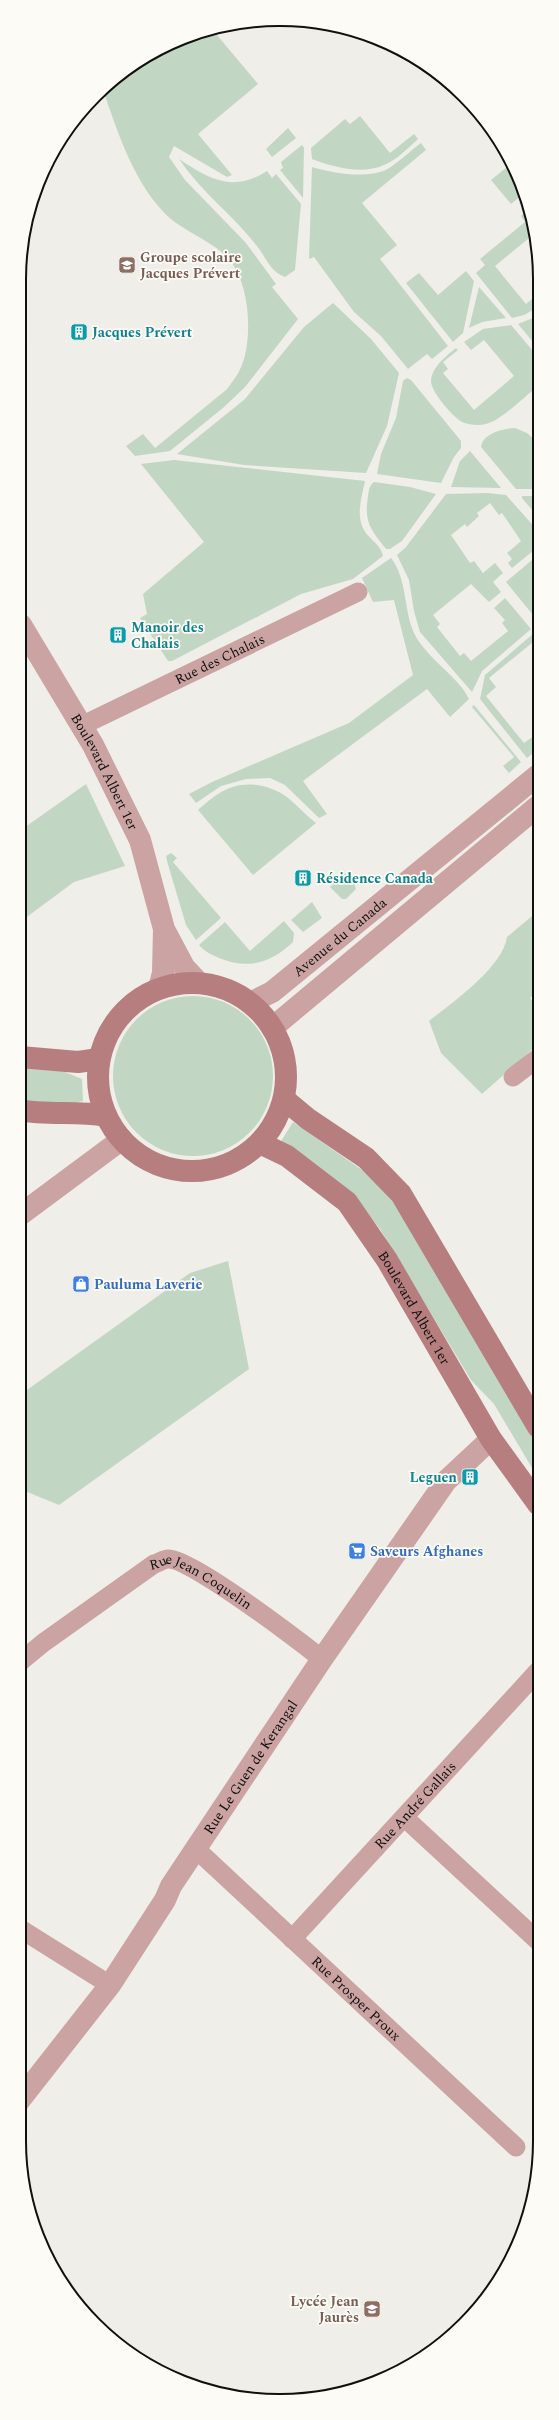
<svg xmlns="http://www.w3.org/2000/svg" width="559" height="2420" viewBox="0 0 559 2420" font-family="Spectral,serif">
	<rect width="100%" height="100%" fill="#efeee9"/>
	<!-- green -->
	<path fill="#c2d6c4" d="M211 28 258 84 198 134 232 175 227 177 174 146 169 157 185 180 246 243 276 284 272 287 298 319 245 387 224 407 170 451 135 456 126 446 143 434 155 448 226 390C235 379 242 369 245 355 252 327 248 278 227 257 207 237 177 230 159 207 131 174 117 130 103 90 127 67 154 50 185 38L190 43 204 31Z
		M360 116 390 153 414 134 418 139C408 148 397 160 384 165 362 175 333 167 312 159L311 148 345 119 350 124Z
		M288 128 296 138 272 157 266 149Z
		M421 143 426 150 362 203 397 245 380 259 448 346 432 359 427 354 408 369 381 336 354 312 314 257 309 259 312 167C332 173 365 179 386 170 398 163 409 152 421 143Z
		M302 145 304 148 303 198 280 170 283 168 281 162Z
		M179 159C209 179 233 193 267 171L272 178 276 174 301 204 295 270 285 277C270 272 266 257 257 246 233 215 201 192 179 159Z
		M507 167 518 180 522 195 511 204 491 180Z
		M524 199 534 234 495 266 526 304 538 294V307L524 315 512 318 476 273 485 265 480 259 525 222 521 216 527 211 519 203Z
		M466 271 474 281 463 333 453 342 406 283 419 273 438 295Z
		M479 287 506 318 482 322 469 328Z
		M333 303 371 339 399 373 387 426 366 473 244 465 177 454 245 399 304 327Z
		M538 316V348L518 324Z
		M511 325 538 357V386C525 396 502 420 486 424 479 426 469 425 462 422 453 417 431 392 431 381 432 367 446 356 456 348L458 350 443 362 448 369 443 373 474 410 514 376 484 340 471 350 464 342 483 329Z
		M407 378 411 380 461 441V448L454 457 441 483 377 474 381 454 396 418 403 381Z
		M515 428 527 433 538 443V489H516L481 447C483 433 503 429 515 428Z
		M470 451 501 488 451 487 460 461Z
		M174 460 365 481C362 496 356 513 363 528 367 538 381 544 383 556L353 579 301 594 172 661H168L140 618 147 614 143 594 204 542 141 464Z
		M374 482 410 487 436 494 402 541 390 549H386C370 529 364 522 368 496 369 490 369 486 374 482Z
		M488 493 506 495 538 531V547L512 568 508 563 512 559 507 553 521 541 502 513 499 515 490 503 477 513 479 516 467 527 465 524 451 535 470 563 474 561 483 573 495 563 503 573 493 582 501 592 489 602 471 584 433 615 440 624 437 627 460 656 464 653 471 661 508 631 502 623 505 620 494 608 505 598 531 629 482 671 472 692 420 632 414 611 409 580 397 555 406 547 446 494Z
		M522 496H538V517L522 498Z
		M538 555V621L506 582Z
		M391 558C408 581 403 608 414 633 425 657 459 677 469 699L450 717 427 689 303 781 327 814 319 818 285 785 270 778 246 779 221 786 196 803 189 794 212 782 349 723 413 675 394 600 373 602 362 578Z
		M533 634 538 638 489 678 496 687 486 696 524 743 535 735 538 738V749L527 758 480 699 485 675Z
		M474 705 521 762 509 773 503 766 514 757 472 707Z
		M86 784 125 866 74 882 20 922 21 830Z
		M257 785C288 790 294 806 316 823L253 875 198 810C216 794 231 782 257 785Z
		M171 853 177 858 173 862 221 918 196 940 186 925 167 861 166 856Z
		M346 873 354 883 356 889 346 899H342L330 887Z
		M312 902 322 918 303 932 291 920Z
		M538 911V991L530 998 538 1008V1049L534 1048 482 1094 441 1053 429 1021C452 1003 503 967 507 937Z
		M284 921 294 933 293 942C271 963 248 970 219 958 212 955 204 951 199 945L225 922 250 951Z
		M113 1076a80 80 0 1 1 160 0a80 80 0 1 1-160 0Z
		M20 1065 55 1068 82 1079 83 1101 69 1104 20 1100Z
		M293 1122 375 1179 403 1212 538 1439V1478L494 1404 471 1380 380 1229 356 1199 280 1143Z
		M228 1261 249 1369 59 1505 20 1489V1395L190 1273Z"/>
	<g fill="none" stroke-linecap="round" stroke-linejoin="round">
		<!-- minor -->
		<g stroke="#caa3a2" stroke-width="19">
			<path id="s1" d="M81 726 358 592"/>
			<path d="M513 1077 538 1058"/>
			<path id="s2" d="M20 1662 43 1643 154 1564C158 1563 164 1559 168 1559 191 1558 299 1641 322 1659"/>
			<path d="M405 1818 538 1941"/>
			<path id="s3" d="M196 1849 516 2147"/>
			<path d="M19 1928 110 1985"/>
			<path id="s4" d="M292 1939 538 1671"/>
		</g>
		<!-- tertiary -->
		<g stroke="#caa3a2" stroke-width="22">
			<path id="s5" d="M21 625 93 745 140 840 164 929 163 973 159 988"/>
			<path d="M166 933 184 967 199 983"/>
			<path id="s6" d="M250 1003 272 992 538 775"/>
			<path d="M272 1028 538 806"/>
			<path d="M20 1215 121 1140"/>
			<path id="s7" d="M19 2101 110 1985 165 1900 171 1886 322 1659 446 1481 491 1439"/>
		</g>
		<!-- secondary -->
		<g stroke="#b67e7e" stroke-width="22">
			<circle cx="192" cy="1077" r="94"/>
			<path d="M20 1057 78 1062 99 1059"/>
			<path d="M284 1099 308 1119 366 1158 401 1194 538 1427"/>
			<path d="M20 1110C48 1116 77 1110 106 1116"/>
			<path id="s8" d="M260 1143 287 1156 347 1202 387 1260 491 1439 538 1504"/>
		</g>
	</g>
	<!-- icons -->
	<defs>
		<symbol id="school-square" viewBox="-11 -11 22 22"><rect x="-9" y="-9" width="18" height="18" rx="4" fill="#8d6e63" stroke="#fcfbf6"/><path d="M0-5L7-2L0 1L-7-2ZM-4 1L0 2.5L4 1V4Q0 6-4 4Z" fill="#fff"/></symbol>
		<symbol id="building-square" viewBox="-11 -11 22 22"><rect x="-9" y="-9" width="18" height="18" rx="4" fill="#0f9aa8" stroke="#fcfbf6"/><path d="M-4-6H4V6H1V3H-1V6H-4ZM-2.5-4.3h1.7v1.8h-1.7ZM.8-4.3h1.7v1.8H.8ZM-2.5-1h1.7V.8h-1.7ZM.8-1h1.7V.8H.8Z" fill="#fff"/></symbol>
		<symbol id="shop-square" viewBox="-11 -11 22 22"><rect x="-9" y="-9" width="18" height="18" rx="4" fill="#3f7fe0" stroke="#fcfbf6"/><path d="M-5-2.5h2.3a2.7 3.5 0 0 1 5.4 0H5L5.5 6h-11ZM-1.5-2.5h3a1.5 2.3 0 0 0-3 0Z" fill="#fff"/></symbol>
		<symbol id="supermarket-square" viewBox="-11 -11 22 22"><rect x="-9" y="-9" width="18" height="18" rx="4" fill="#3f7fe0" stroke="#fcfbf6"/><path d="M-6-5.5h2.5l.6 2H6L4.5 2H-2.5L-4.4-4H-6ZM-1.5 3.2a1.3 1.3 0 1 0 .1 0ZM3 3.2a1.3 1.3 0 1 0 .1 0Z" fill="#fff"/></symbol>
	</defs>
	<g fill-rule="evenodd">
		<use href="#school-square" x="117" y="255" width="20" height="20"/>
		<use href="#building-square" x="69" y="322" width="20" height="20"/>
		<use href="#building-square" x="108" y="625" width="20" height="20"/>
		<use href="#building-square" x="293" y="868" width="20" height="20"/>
		<use href="#shop-square" x="71" y="1274" width="20" height="20"/>
		<use href="#building-square" x="460" y="1467" width="20" height="20"/>
		<use href="#supermarket-square" x="347" y="1541" width="20" height="20"/>
		<use href="#school-square" x="362" y="2299" width="20" height="20"/>
	</g>
	<g text-anchor="middle" stroke-width="3.5" stroke-linejoin="round" paint-order="stroke">
		<!-- education labels -->
		<g font-size="14" font-weight="bold" fill="#785e54" stroke="#fcfbf6" text-anchor="start">
			<text x="140" y="262">Groupe scolaire<tspan x="140" dy="16">Jacques Prévert</tspan></text>
			<text x="359" y="2306" text-anchor="end">Lycée Jean<tspan x="359" dy="16">Jaurès</tspan></text>
		</g>
		<!-- culture labels -->
		<g font-size="14" font-weight="bold" fill="#0d838f" stroke="#fcfbf6" text-anchor="start">
			<text x="92" y="337">Jacques Prévert</text>
			<text x="131" y="632">Manoir des<tspan x="131" dy="16">Chalais</tspan></text>
			<text x="316" y="883">Résidence Canada</text>
			<text x="457" y="1482" text-anchor="end">Leguen</text>
		</g>
		<!-- street labels -->
		<g font-size="14" fill="#10100e" stroke="#fcfbf6">
			<text dy="5" stroke="none"><textPath href="#s1" startOffset="154">Rue des Chalais</textPath></text>
			<text dy="5" stroke="none"><textPath href="#s5" startOffset="169">Boulevard Albert 1er</textPath></text>
			<text dy="5" stroke="none"><textPath href="#s6" startOffset="112">Avenue du Canada</textPath></text>
			<text dy="5" stroke="none"><textPath href="#s8" startOffset="231">Boulevard Albert 1er</textPath></text>
			<text dy="5" stroke="none"><textPath href="#s2" startOffset="219">Rue Jean Coquelin</textPath></text>
			<text dy="5" stroke="none"><textPath href="#s7" startOffset="407">Rue Le Guen de Kerangal</textPath></text>
			<text dy="5" stroke="none"><textPath href="#s4" startOffset="182">Rue André Gallais</textPath></text>
			<text dy="5" stroke="none"><textPath href="#s3" startOffset="219">Rue Prosper Proux</textPath></text>
		</g>
		<!-- shop labels -->
		<g font-size="14" font-weight="bold" fill="#366cbe" stroke="#fcfbf6" text-anchor="start">
			<text x="94" y="1289">Pauluma Laverie</text>
			<text x="370" y="1556">Saveurs Afghanes</text>
		</g>
	</g>
	<!-- crop -->
	<path d="M0 0H559V2420H0ZM279 26H280A253 253 0 0 1 533 279V2141A253 253 0 0 1 280 2394H279A253 253 0 0 1 26 2141V279A253 253 0 0 1 279 26Z" fill="#fcfbf6" fill-rule="evenodd"/>
	<path fill="none" stroke="#10100e" stroke-width="2" d="M279 26H280A253 253 0 0 1 533 279V2141A253 253 0 0 1 280 2394H279A253 253 0 0 1 26 2141V279A253 253 0 0 1 279 26Z"/>
</svg>
